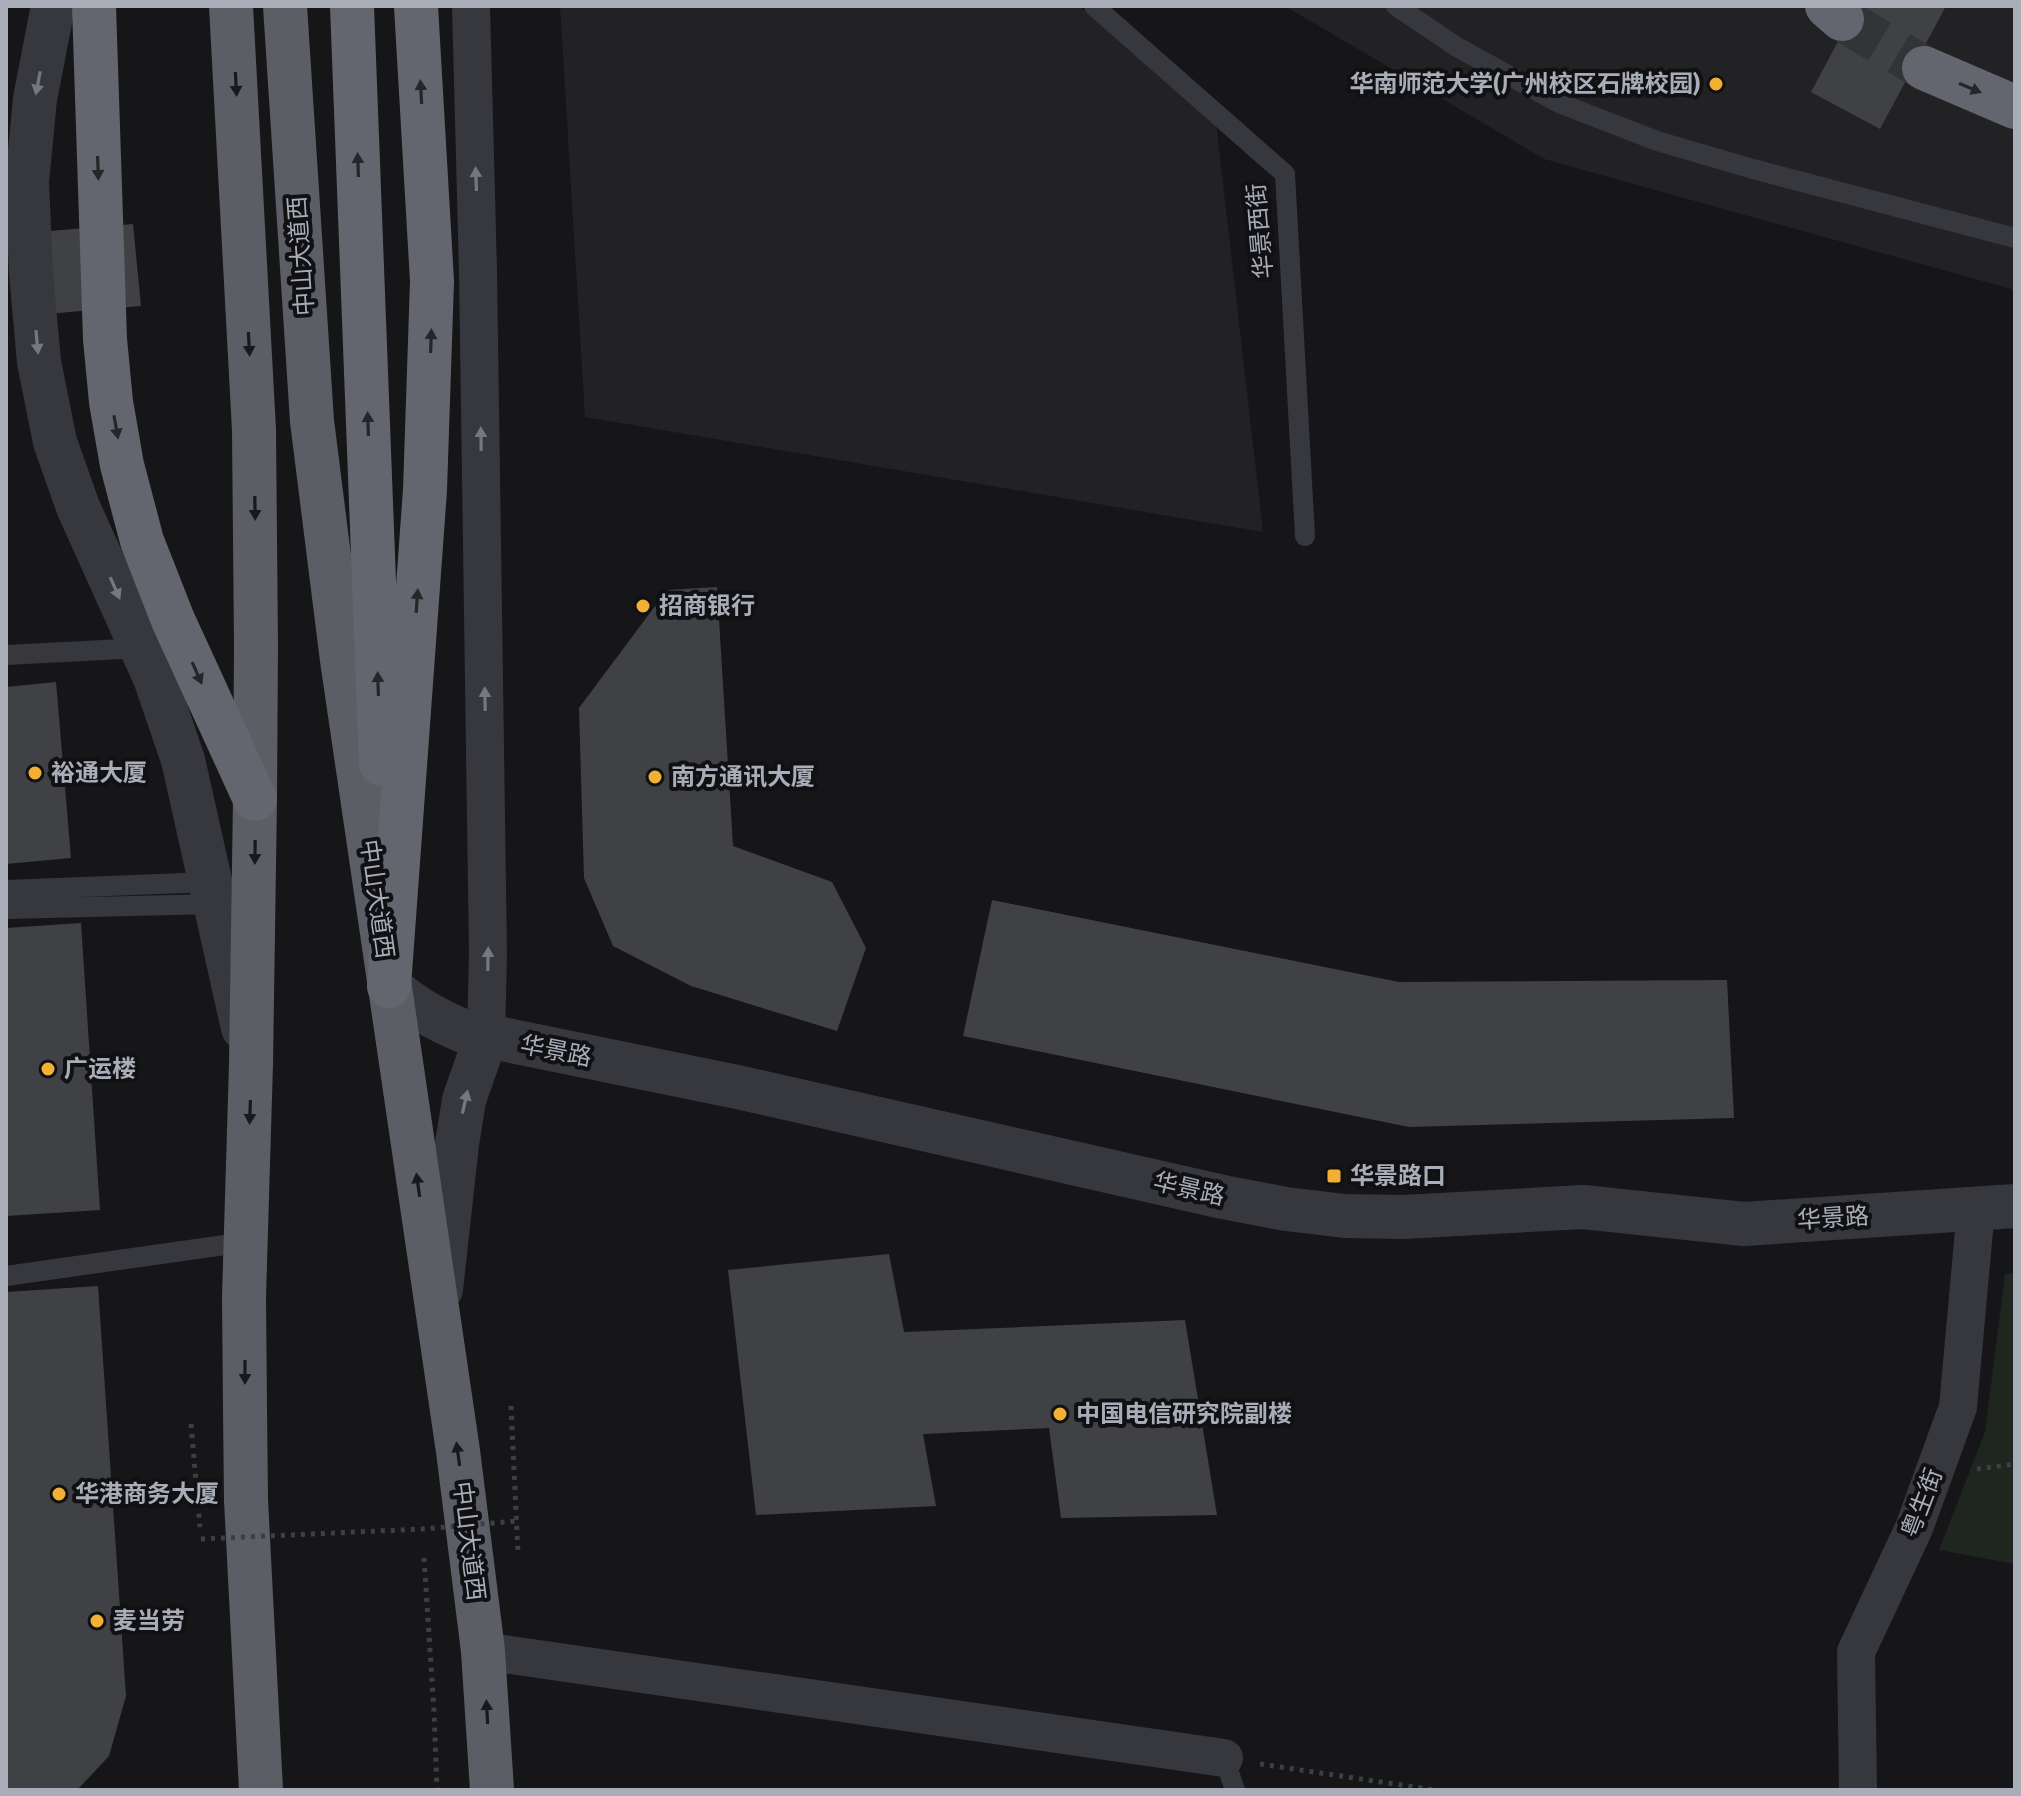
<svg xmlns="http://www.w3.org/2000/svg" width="2021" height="1796" viewBox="0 0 2021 1796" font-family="'Fira Sans Condensed','Noto Sans SC',sans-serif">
	<rect width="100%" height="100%" fill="#161618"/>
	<!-- built -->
	<path fill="#222225" d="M560 6H1079L1216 122 1263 532 585 417Z
		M1285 6H2015V290L1544 159Z"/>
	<!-- green -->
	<path fill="#1e261f" d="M2015 1273V1564L1939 1550 1985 1432 2005 1274Z"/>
	<!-- building -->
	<path fill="#404145" d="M1857 6H1946L1880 129 1811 92Z
		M133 224 141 306 46 314 38 232Z
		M717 587 733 846 832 882 866 948 837 1031 691 986 613 946 584 878 579 708 667 590Z
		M56 682 71 858 6 864V687Z
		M992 900 1399 982 1727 980 1734 1118 1409 1127 963 1036Z
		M81 923 100 1210 6 1216V928Z
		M889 1254 904 1332 1185 1320 1217 1515 1061 1518 1049 1428 923 1434 936 1506 756 1515 728 1270Z
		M98 1286 126 1696 109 1756 80 1787 74 1790H6V1292Z"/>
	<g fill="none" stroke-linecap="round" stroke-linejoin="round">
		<!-- motorway-tunnel -->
		<path stroke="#333438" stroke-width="44" stroke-dasharray="44 22" stroke-linecap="butt" d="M1842 19 1924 68"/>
		<!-- path -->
		<path stroke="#3d3f44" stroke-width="5" stroke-dasharray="4 6" stroke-linecap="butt" d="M511 1406 518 1553
			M191 1424 200 1527
			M1977 1469 2015 1464
			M424 1558 434 1711 437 1790
			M1260 1764 1435 1790"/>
		<!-- service -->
		<path stroke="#37383d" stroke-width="20" d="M1094 6 1285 174 1305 536
			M1396 6 1457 47 1559 103 1657 141 1753 169 2015 238
			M6 655 142 648
			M6 890 210 882
			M6 909 215 904
			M6 1276 246 1242
			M1224 1758 1235 1790"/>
		<!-- minor -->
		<path stroke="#37383d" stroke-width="38" d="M471 6 478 271 488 954 486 1037
			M483 1651 1224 1758
			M1858 1790 1856 1652 1914 1528 1958 1407 1976 1209"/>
		<!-- tertiary -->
		<path stroke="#37383d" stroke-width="44" d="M53 6 35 99 27 182 31 273 39 362 55 442 78 507 155 678 183 760 243 1028
			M389 986C414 1007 433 1018 463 1031L742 1088 1223 1197 1286 1209 1345 1216 1404 1217 1583 1207 1744 1224 2015 1206
			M441 1289 457 1144 464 1100 486 1037"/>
		<!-- trunk -->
		<path stroke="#5b5e65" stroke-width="44" d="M231 6 254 430 256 646 255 799 251 1064 244 1297 245 1409 246 1500 261 1790
			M285 6 312 421 342 660 458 1451 483 1651 492 1790"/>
		<!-- motorway -->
		<path stroke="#63666e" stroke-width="44" d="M94 6 105 339 111 402 122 465 142 541 173 620 255 799
			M352 6 381 764
			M1827 6 1842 19
			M1924 68 2015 107
			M389 986 425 490 432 281 416 6"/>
		<!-- path-bridge -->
		<path stroke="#3d3f44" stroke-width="5" stroke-dasharray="4 6" stroke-linecap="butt" d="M201 1539 422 1529 517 1521"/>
	</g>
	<!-- one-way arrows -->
	<defs><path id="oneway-solid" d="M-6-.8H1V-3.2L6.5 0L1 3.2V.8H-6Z" transform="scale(2)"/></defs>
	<g fill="#757881">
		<use href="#oneway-solid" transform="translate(38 83) rotate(101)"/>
		<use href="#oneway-solid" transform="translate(476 179) rotate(-92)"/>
		<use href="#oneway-solid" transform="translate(37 342) rotate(85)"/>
		<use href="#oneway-solid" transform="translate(481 439) rotate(-91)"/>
		<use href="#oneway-solid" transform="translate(115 588) rotate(66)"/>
		<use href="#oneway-solid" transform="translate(485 699) rotate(-91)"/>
		<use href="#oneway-solid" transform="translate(488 959) rotate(-89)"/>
		<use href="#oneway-solid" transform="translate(465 1102) rotate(-77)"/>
	</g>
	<g fill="#18191b">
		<use href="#oneway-solid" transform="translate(236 84) rotate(87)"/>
		<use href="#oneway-solid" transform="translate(249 344) rotate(87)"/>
		<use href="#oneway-solid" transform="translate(255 508) rotate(89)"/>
		<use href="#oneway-solid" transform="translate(255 852) rotate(91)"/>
		<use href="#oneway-solid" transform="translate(250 1112) rotate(92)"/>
		<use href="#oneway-solid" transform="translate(418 1185) rotate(-98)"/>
		<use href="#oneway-solid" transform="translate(245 1372) rotate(90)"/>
		<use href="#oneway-solid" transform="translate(458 1454) rotate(-98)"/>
		<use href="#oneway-solid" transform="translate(487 1712) rotate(-93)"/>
	</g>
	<g fill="#26262a">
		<use href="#oneway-solid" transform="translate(1970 88) rotate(23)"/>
		<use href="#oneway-solid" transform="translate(421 92) rotate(-93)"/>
		<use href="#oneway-solid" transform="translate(358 165) rotate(-92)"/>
		<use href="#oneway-solid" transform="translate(98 168) rotate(88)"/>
		<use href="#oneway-solid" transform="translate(431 341) rotate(-88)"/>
		<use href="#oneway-solid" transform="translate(368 424) rotate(-92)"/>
		<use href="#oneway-solid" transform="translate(116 427) rotate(80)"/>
		<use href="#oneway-solid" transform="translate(417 601) rotate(-86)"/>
		<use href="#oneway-solid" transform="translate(197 673) rotate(66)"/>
		<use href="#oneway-solid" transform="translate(378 684) rotate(-92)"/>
	</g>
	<!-- markers -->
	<g fill="#f2b134" stroke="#111113" stroke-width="3">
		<circle cx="1716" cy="84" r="8"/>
		<circle cx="643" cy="606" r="8"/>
		<circle cx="35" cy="773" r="8"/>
		<circle cx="655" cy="777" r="8"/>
		<circle cx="48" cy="1069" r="8"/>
		<rect x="1326" y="1168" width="16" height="16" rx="4"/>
		<circle cx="1060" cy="1414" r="8"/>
		<circle cx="59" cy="1494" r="8"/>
		<circle cx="97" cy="1621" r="8"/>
	</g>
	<g text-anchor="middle" stroke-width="8" stroke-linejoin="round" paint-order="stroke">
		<!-- poi labels -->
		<g font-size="24" font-weight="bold" fill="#a8adb8" stroke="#111113" text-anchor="start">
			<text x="1700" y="92" text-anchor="end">华南师范大学(广州校区石牌校园)</text>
			<text x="659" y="614">招商银行</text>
			<text x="51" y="781">裕通大厦</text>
			<text x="671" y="785">南方通讯大厦</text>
			<text x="64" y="1077">广运楼</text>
			<text x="1350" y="1184">华景路口</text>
			<text x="1076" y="1422">中国电信研究院副楼</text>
			<text x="75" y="1502">华港商务大厦</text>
			<text x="113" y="1629">麦当劳</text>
		</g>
		<!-- street labels -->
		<g font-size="24" fill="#a8adb8" stroke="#111113">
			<text transform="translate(1260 231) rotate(-95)" y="8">华景西街</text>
			<text transform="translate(301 256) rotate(-94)" y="8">中山大道西</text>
			<text transform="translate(377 899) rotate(82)" y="8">中山大道西</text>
			<text transform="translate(556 1051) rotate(11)" y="8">华景路</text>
			<text transform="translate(1189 1189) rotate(13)" y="8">华景路</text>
			<text transform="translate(1833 1218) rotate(-4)" y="8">华景路</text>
			<text transform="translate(1922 1503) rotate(-69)" y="8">粤生街</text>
			<text transform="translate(469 1541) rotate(83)" y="8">中山大道西</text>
		</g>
	</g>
	<!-- border -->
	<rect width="2021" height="1796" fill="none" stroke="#a8adb8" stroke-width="16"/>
</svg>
